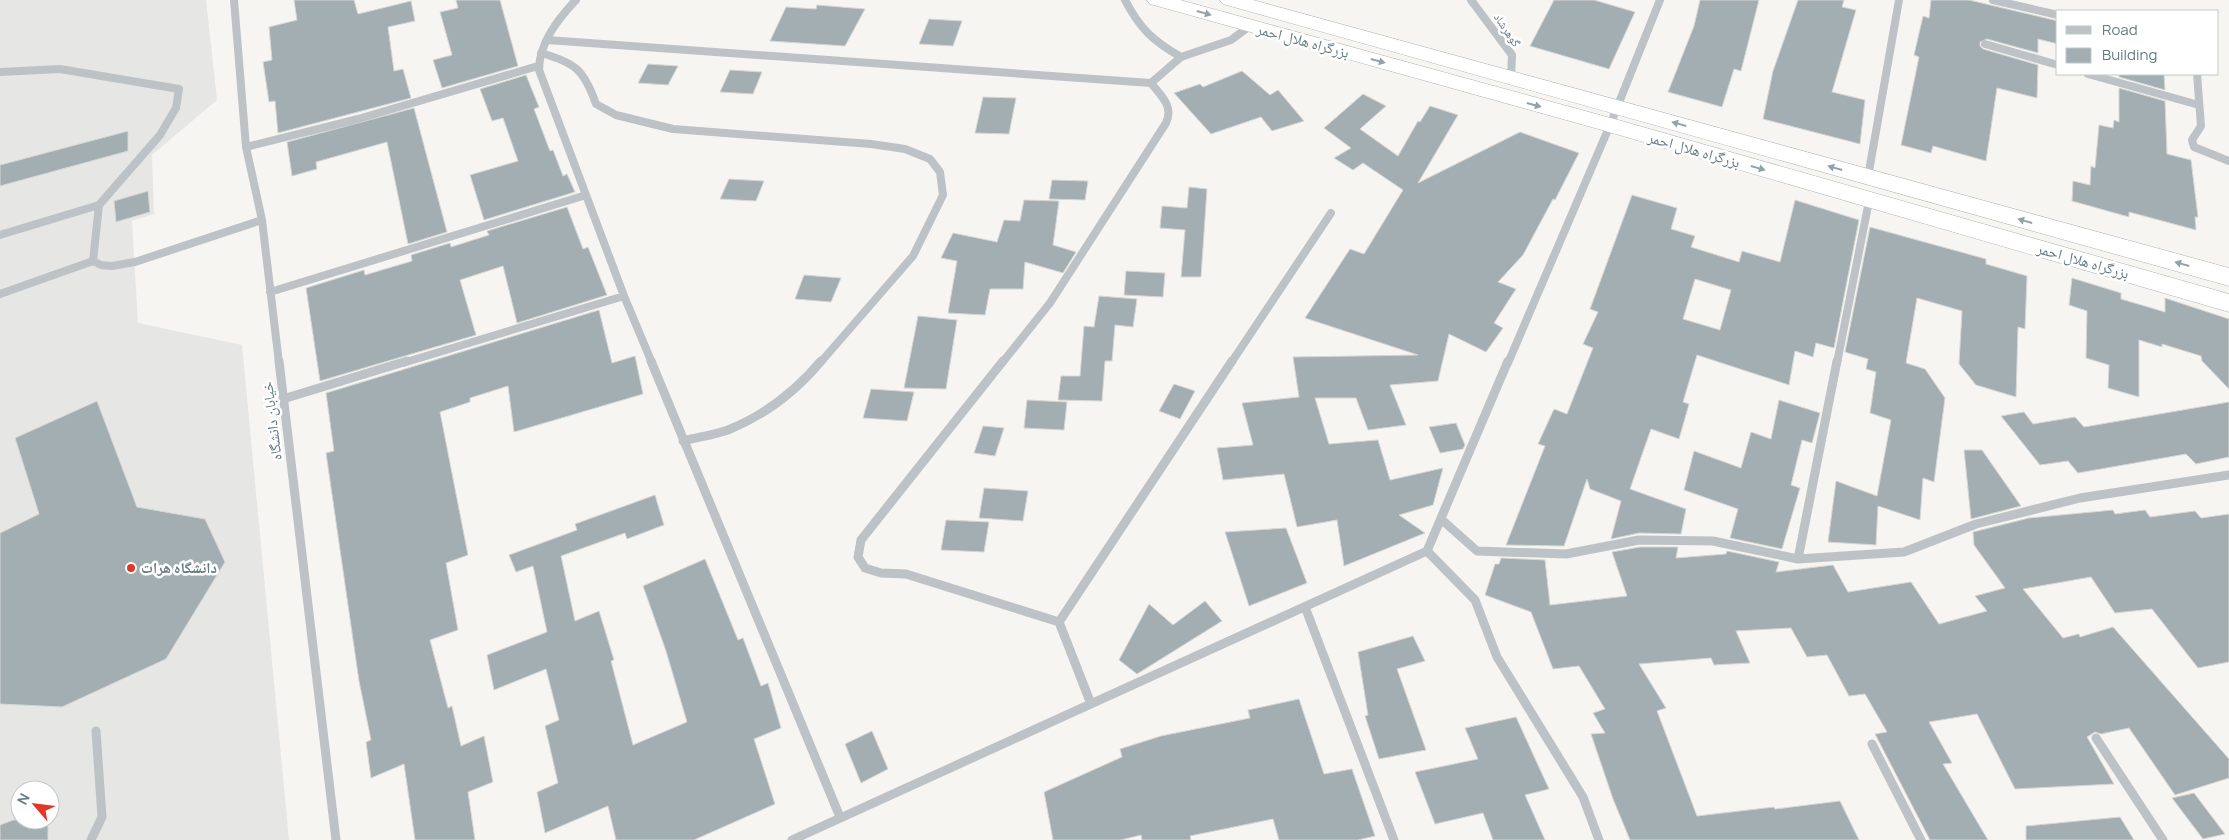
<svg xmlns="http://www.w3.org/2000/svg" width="2229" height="840" viewBox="0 0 2229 840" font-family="Manrope,'Noto Naskh Arabic',sans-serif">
	<rect width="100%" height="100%" fill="#f6f5f2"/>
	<!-- built -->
	<path fill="#e6e7e5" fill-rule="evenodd" d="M0 0H206L217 100 152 155 154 214 132 221 138 323 242 345 289 840H0ZM20 790H50V820H20Z"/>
	<!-- building -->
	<path fill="#a3aeb2" stroke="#d7d7d5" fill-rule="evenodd" d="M294 0H354L358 14 411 1 415 21 388 27 394 71 403 69 411 98 278 133 275 101 269 102 263 62 272 60 269 27 297 20Z
		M456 0H500L518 66 442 88 433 60 452 55 440 12 458 8Z
		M1554 0H1594L1635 12 1609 69 1530 46Z
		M1700 0H1759L1741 71 1734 69 1722 107 1668 92 1694 26Z
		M1798 0H1844L1842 7 1856 10 1832 92 1865 100 1860 144 1763 119 1773 71Z
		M1931 0H1969L2058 21V44L2038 39V53L1987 39 1980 42V46L1983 49 2038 65 2037 98 1997 88 1986 161 1933 146 1931 153 1901 145 1919 57 1914 55 1923 16 1929 18Z
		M817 5 865 9 845 46 770 41 786 7 816 9Z
		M929 19 962 21 953 46 919 44Z
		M648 64 678 66 668 85 638 83Z
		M730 70 762 72 753 94 720 92Z
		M1242 71 1270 95 1278 90 1304 121 1272 131 1261 117 1211 134 1174 93 1200 84 1203 87Z
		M2119 74H2164L2165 90 2119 77Z
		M526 75 539 107 534 109 550 151 553 150 563 176 567 174 575 192 484 220 470 175 518 161 503 118 492 121 480 89Z
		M2119 88 2165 101 2167 154 2191 160 2198 217H2195L2196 230 2129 212V217L2072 201 2073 181 2090 185 2091 166 2095 168 2099 125 2113 128 2114 120 2119 122Z
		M1363 94 1386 106 1360 129 1398 156 1418 121 1420 122 1430 106 1458 115 1418 183 1520 132 1579 153 1555 200 1553 199 1523 255 1498 282 1516 289 1494 323 1503 328 1486 352 1449 334 1438 381 1390 385 1406 425 1368 430 1356 398H1315L1329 444 1378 440 1390 480 1443 468 1433 505 1399 515 1425 533 1344 566 1337 520 1297 527 1284 474 1223 480 1217 448 1253 445 1242 403 1299 397 1293 357 1418 355 1305 318 1350 249 1364 254 1403 190 1363 163 1353 170 1334 158 1351 148 1324 128Z
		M983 97 1016 98 1009 134 975 133Z
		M414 108 447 232 408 244 387 142 316 162 317 169 292 176 287 142Z
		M128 131V151L0 186V165Z
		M729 179 764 181 756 201 720 199Z
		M1052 180 1088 181 1085 200 1049 199Z
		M1189 187 1207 189 1201 277H1181L1185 230 1160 228 1162 206 1187 208Z
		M148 191 150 212 116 222 114 201Z
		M1632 195 1677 208 1671 229 1695 236 1691 247 1739 262 1742 251 1780 262 1795 200 1859 220 1834 348 1816 343 1813 357 1795 351 1789 385 1697 355 1683 402 1689 404 1679 439 1651 429 1630 489 1686 509 1681 534 1639 533 1611 539 1621 501 1590 489 1587 479 1564 546 1506 545 1545 446 1538 444 1554 409 1567 414 1593 348 1583 344 1598 312 1590 309ZM1695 279 1731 290 1720 330 1683 319Z
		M1024 200 1059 201 1053 245 1076 252 1063 273 1025 262 1023 289H990L985 315 948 313 957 261 941 258 953 233 997 242 1004 220 1020 221Z
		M567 207 583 249 588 247 607 295 517 323 503 266 460 280 476 335 320 381 306 288 364 270 365 275 412 261 411 255 450 243 451 247 489 235 487 231Z
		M1870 227 1986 259V264L2027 276 2025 329 2018 327 2016 397 1976 385 1959 364 1962 311 1917 298 1906 363 1925 369 1945 398 1934 482 1923 478 1920 520 1878 506 1876 545 1828 542 1836 481 1877 496 1891 420 1870 413 1876 372 1866 369 1868 359 1845 352Z
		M1126 271 1165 273 1163 297 1124 295Z
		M804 275 841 278 831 302 795 299Z
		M2072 278 2121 293V299L2165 312V298L2229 319V389L2202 361 2201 356 2162 344V347L2139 340V397L2108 388 2109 365 2086 358 2087 311 2069 305Z
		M1099 296 1137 299 1133 327 1115 325 1112 361H1105L1102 401 1058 400 1061 376H1080L1084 326 1094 327Z
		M599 310 612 363 635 356 643 394 514 432 508 386 470 398V402L440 412 468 555 446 563 458 630 430 640 448 708 452 706 461 746 484 736 493 782 468 792 475 840H415L404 764 371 778 366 742 371 740 359 681 326 453 334 451 326 393Z
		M918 316 957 320 946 389 904 388Z
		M1174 384 1195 391 1180 419 1159 411Z
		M871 389 914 392 907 421 863 418Z
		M1027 400 1067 402 1064 430 1024 428Z
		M1779 400 1820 413 1812 443 1802 440 1791 485 1800 488 1782 549 1730 538 1738 509 1684 490 1694 451 1741 468 1751 432 1771 439Z
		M97 401 137 507 205 519 225 562 166 659 62 707 0 704V533L39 514 15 438Z
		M2229 402V457L2196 464 2186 454 2078 473 2068 461 2040 465 2001 416 2024 412 2033 424 2075 417 2084 427Z
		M1456 423 1465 445 1463 449 1440 453 1429 427Z
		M983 426 1004 428 995 456 974 453Z
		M1964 450H1982L2021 506 1971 519Z
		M984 488 1028 491 1023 521 979 518Z
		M655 495 664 525 627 539 625 533 561 556 575 621 599 611 614 660 611 661 633 745 687 722 666 651 643 586 705 559 738 640 743 638 761 686 768 683 781 728 754 739 775 804 694 840H616L608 806 545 833 537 792 558 783 545 726 559 720 546 669 494 690 487 655 547 632 533 566 516 572 509 555 577 530 575 524Z
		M2113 510 2115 514 2145 510 2150 517 2195 511 2201 518 2229 514V662L2198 668 2152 609 2115 613 2091 577 2023 589 2063 638 2079 634 2080 637 2113 627 2229 759V778L2175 795 2129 728 2101 734 2095 732 2087 737 2114 784 2015 789 1977 714 1929 722 1952 763 1943 764 1988 840H1930L1875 734 1887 732 1865 694 1849 696 1827 655 1807 657 1791 628 1736 631 1750 663 1714 665 1711 658 1639 664 1666 708 1657 711 1697 816 1774 807 1775 809 1840 801 1859 840H1630L1613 799 1591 734 1605 733 1593 713 1605 709 1579 666 1553 669 1531 612 1485 595 1495 564H1499L1501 558 1545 560 1550 605 1627 596 1612 552 1640 547H1678L1676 558 1726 554 1727 551 1779 562 1776 572 1833 565 1848 592 1911 582 1939 624 1987 611 1975 596 2005 588 1974 545 1973 532 2029 518Z
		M946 520 989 522 984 552 941 550Z
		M1286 528 1307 583 1249 606 1225 532Z
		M1205 601 1222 621 1137 674 1119 660 1149 604 1173 625Z
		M1413 636 1425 661 1397 669 1426 750 1379 759 1365 716 1368 715 1358 652Z
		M1299 699 1324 774 1352 769 1375 836 1358 840H1279L1273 819 1190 836 1191 840H1142L1141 835 1121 840H1053L1044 792 1122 757 1120 749 1161 736 1250 718 1248 710Z
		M1516 717 1549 789 1525 795 1545 840H1493L1483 813 1435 824 1415 772 1478 759 1465 728Z
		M872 731 888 769 861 783 845 744Z
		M2194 793 2225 834 2203 839 2172 798Z
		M2120 817 2134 840H2026V826Z
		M13 820H48V840H0V825Z"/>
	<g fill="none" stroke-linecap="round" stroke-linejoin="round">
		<defs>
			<path id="highway" d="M1147 0H1180L1618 120 2229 294V312L1602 130 1150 4Z
				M1220 0H1253L2229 268V286L1223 4Z"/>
		</defs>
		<!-- highway casing -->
		<use href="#highway" stroke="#b0b5b8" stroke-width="1"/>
		<!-- minor-far1 -->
		<path stroke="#bcc2c5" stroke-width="8" d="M234 0 246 147 262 220 279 363
			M576 0C558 19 539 43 539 70L624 296 652 363
			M1125 0C1140 29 1153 41 1181 57
			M1471 0 1512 55 1511 78
			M1993 0 2058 15
			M547 40 1151 83 1181 57 1231 40 1250 26
			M1985 44 2058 65
			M541 53C576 63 584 70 596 104L616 115 673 129 871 144 905 149 930 159 940 172 943 195 913 256 820 363
			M0 72 60 69 179 89 176 108 160 135 99 205 93 261 0 294
			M2088 74 2199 105
			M2197 74 2201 126 2192 140 2194 147 2229 161
			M246 147 358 119 538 66
			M1868 177 1899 0
			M0 235 99 205
			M93 261 101 265 112 266 135 262 262 220
			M270 292 586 195
			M403 363 624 296
			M1002 363 1050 303 1166 123C1174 106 1161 96 1151 83
			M1231 363 1331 213
			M1508 363 1610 125 1660 0
			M1837 363 1869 201"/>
		<!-- minor -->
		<path stroke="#bcc2c5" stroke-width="9" d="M279 361 336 840
			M651 361 840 817
			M1003 361 861 540 858 557 865 568 881 573 906 574 1059 622
			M283 399 407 361
			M683 441C698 437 714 435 728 430 765 415 796 391 821 361
			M1441 519 1477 551 1566 554 1639 540 1713 541 1798 559 1904 552 1976 524 2080 498 2229 475
			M1427 551 1475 600 1497 657 1583 797 1599 840
			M1798 559 1837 361
			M1305 607 1394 840
			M1059 622 1232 361
			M1059 622 1091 704
			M2096 738 2163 840
			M1872 744 1921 840
			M91 840 102 817 96 731
			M792 840 1427 551 1508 361"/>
		<!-- highway -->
		<use href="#highway" fill="#fff" fill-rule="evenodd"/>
	</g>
	<!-- one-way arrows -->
	<defs><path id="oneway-solid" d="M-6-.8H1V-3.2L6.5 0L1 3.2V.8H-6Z" transform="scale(1.25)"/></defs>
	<g fill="#93a2a8">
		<use href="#oneway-solid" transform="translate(1204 13) rotate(16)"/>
		<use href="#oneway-solid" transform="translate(1378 61) rotate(15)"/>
		<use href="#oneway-solid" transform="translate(1534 105) rotate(15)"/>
		<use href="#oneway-solid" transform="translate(1679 124) rotate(-164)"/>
		<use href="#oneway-solid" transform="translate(1758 168) rotate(16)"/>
		<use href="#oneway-solid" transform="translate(1835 168) rotate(-164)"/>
		<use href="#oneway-solid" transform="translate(2025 221) rotate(-164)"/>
		<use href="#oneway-solid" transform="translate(2182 264) rotate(-164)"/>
	</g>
	<!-- markers -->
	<circle fill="#e03827" stroke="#fff" stroke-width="2" cx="131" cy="568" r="5"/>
	<g text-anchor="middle" stroke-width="5" stroke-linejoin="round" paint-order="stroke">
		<!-- far-street labels -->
		<g font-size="12" fill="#657a83" stroke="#fff">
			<text transform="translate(1507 30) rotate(56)" y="4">گوهرشاد</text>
		</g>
		<!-- street labels -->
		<g font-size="15" fill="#657a83" stroke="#fff">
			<text transform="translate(1303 41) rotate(15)" y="5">بزرگراه هلال احمر</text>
			<text transform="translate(1694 150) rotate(16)" y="5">بزرگراه هلال احمر</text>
			<text transform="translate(2083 261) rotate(16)" y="5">بزرگراه هلال احمر</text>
			<text transform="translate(272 421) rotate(-97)" y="5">خیابان دانشگاه</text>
		</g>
		<!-- poi labels -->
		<g font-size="15" font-weight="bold" fill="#657a83" stroke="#fff" text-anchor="start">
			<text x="141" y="573">دانشگاه هرات</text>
		</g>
	</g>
	<!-- legend -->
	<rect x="2056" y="10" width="162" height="65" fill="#ffffff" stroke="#c1cacd"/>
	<rect x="2066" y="26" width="25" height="8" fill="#bcc2c5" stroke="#c1cacd"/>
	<text x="2102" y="35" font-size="15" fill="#657a83">Road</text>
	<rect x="2066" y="48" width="25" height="15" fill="#a3aeb2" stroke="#c1cacd"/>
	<text x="2102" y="60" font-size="15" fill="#657a83">Building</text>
	<!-- north arrow -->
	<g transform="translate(35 805) rotate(298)"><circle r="24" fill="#ffffff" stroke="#c1cacd"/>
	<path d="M0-4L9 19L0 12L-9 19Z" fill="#e03827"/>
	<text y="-8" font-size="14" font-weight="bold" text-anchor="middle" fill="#657a83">N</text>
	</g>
</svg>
